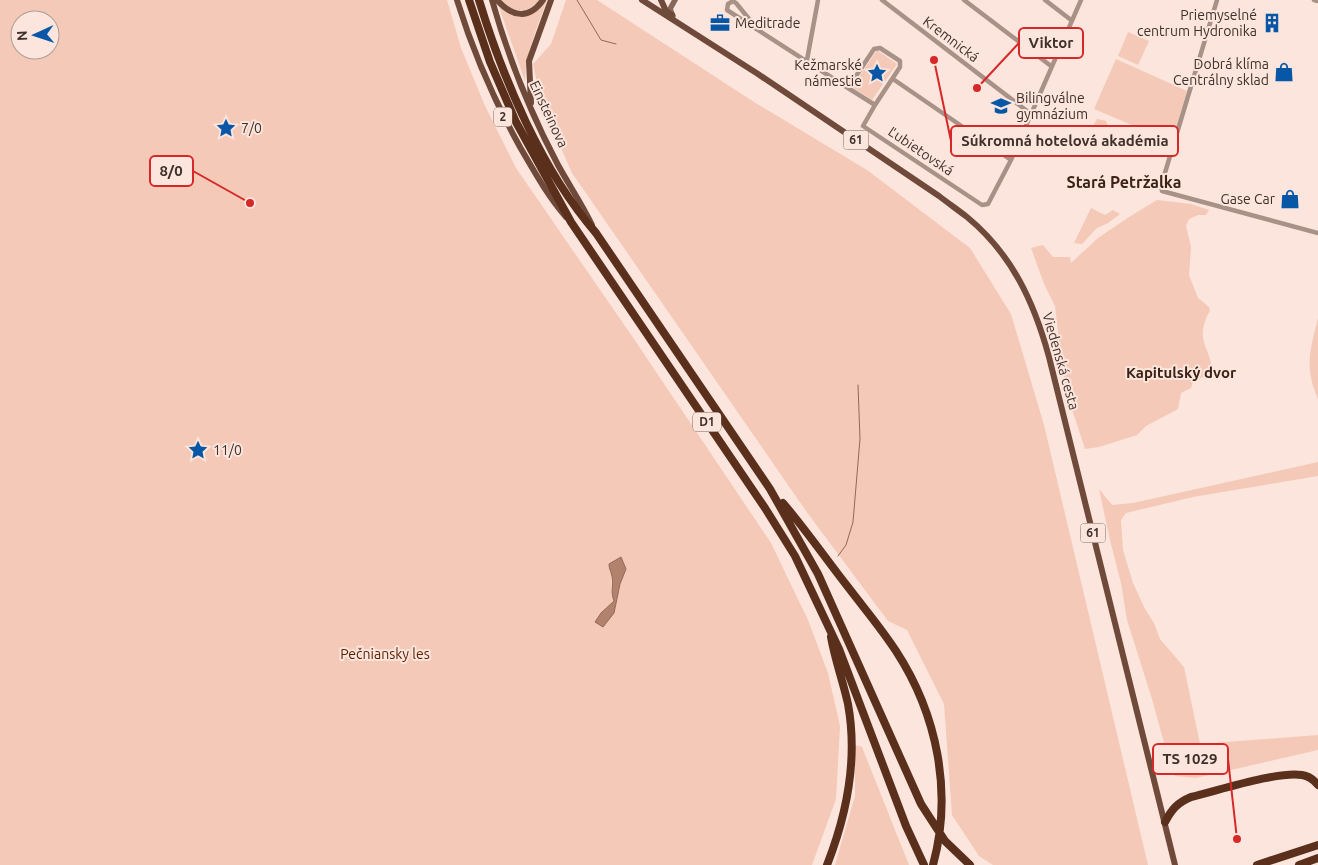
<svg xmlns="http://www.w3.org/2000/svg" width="1318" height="865" viewBox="0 0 1318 865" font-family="Ubuntu,sans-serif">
	<rect width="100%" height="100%" fill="#fbe5dc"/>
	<!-- green -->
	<path fill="#f4c9b7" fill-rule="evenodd" d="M0 0H447L461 48 485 106 516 168 636 342 771 543 808 620 828 673 840 726 836 799 812 865H0ZM20 20H50V50H20ZM621 557 626 569 620 584 614 613 605 622 601 613 614 601C609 588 612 574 616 560Z
		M500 0H540C527 14 513 14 500 0Z
		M546 0H547C537 28 526 51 525 81L499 7C517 21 533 20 546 0Z
		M566 0H597L754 102 867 170 970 248 1011 314 1044 425 1148 865H993L979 856 952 815 944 704 907 630 888 621 806 511 572 173 542 105 533 64 551 44Z
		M1128 32 1149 41 1138 65 1118 56Z
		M877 50 897 64 872 100 852 87Z
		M1116 59 1187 91 1172 142 1094 109Z
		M1097 119 1106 121 1108 127 1101 144 1096 147 1089 144 1087 137Z
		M1157 200 1191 204 1209 210 1206 215H1198L1189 219 1186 226 1191 247 1189 275 1198 298 1209 307 1210 311C1205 318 1202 329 1203 338 1208 361 1223 369 1193 382L1191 388 1181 393 1178 409 1146 426 1137 435 1099 447 1085 449 1073 412 1057 351 1059 340 1055 306 1044 284 1031 248 1043 245 1053 257H1070L1071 263 1098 238 1129 217Z
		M1091 208 1105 215 1113 210 1120 214 1108 223 1097 228 1082 244 1074 243Z
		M1318 318V399C1304 367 1310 351 1318 318Z
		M1318 462V476L1193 497 1126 513 1121 520 1123 550 1133 583 1145 609 1154 623 1160 639 1184 667 1200 744 1318 735V750L1196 778 1175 776 1169 761 1152 699 1127 620 1121 583 1110 540 1099 489 1112 505 1133 503Z
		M855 745 862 747 909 865H835L855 796Z"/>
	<!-- water -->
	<path fill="#b3826d" stroke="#906959" d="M621 557 626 569 620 584 614 613 603 627 595 622 601 613 614 601C610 590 614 585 612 576 611 571 609 569 609 564Z"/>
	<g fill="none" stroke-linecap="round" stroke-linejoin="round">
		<!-- stream -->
		<path stroke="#906959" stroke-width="1" d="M577 0 601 40 616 44
			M838 556 846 545 853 522 860 439 858 385"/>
		<!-- street -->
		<path stroke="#a89288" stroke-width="4.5" d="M882 0 1031 114
			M964 0 1051 66
			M1045 0 1071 20
			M1217 0 1161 186 1162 191 1318 233
			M1314 0 1318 1
			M754 25 736 3 733 1 728 4 727 10 848 88
			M880 48 900 61V67L875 105 848 88 874 49Z
			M807 60 818 0
			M893 79 1011 160
			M875 105 863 126 982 205 988 204 1011 160 1081 0"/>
		<!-- secondary -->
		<path stroke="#87675a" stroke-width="5.5" d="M673 16 670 9 675 0"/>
		<!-- primary -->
		<path stroke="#6f4939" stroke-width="6" d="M457 0C473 52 494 100 520 147 534 171 547 195 566 217
			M492 0C508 57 530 112 558 165 569 185 582 204 592 225
			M497 0C512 17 529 20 543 0
			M642 0 758 74 939 196C948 203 958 210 967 217 1012 254 1034 302 1049 357L1175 865
			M661 0 666 11 672 15
			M531 103 529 61 551 0"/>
		<!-- highway -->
		<path stroke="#5a301d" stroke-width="8" d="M469 0 490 62 516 122 571 222 765 508 795 556 839 649 906 826 924 865
			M479 0C503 79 542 171 596 233L770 489 818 574 921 804 945 841 970 865
			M783 503C806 530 826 559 848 587 864 608 881 628 896 651 937 714 953 792 933 865
			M1165 822C1172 809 1177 803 1191 797 1217 791 1277 771 1302 775 1309 776 1314 780 1318 785
			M827 865C847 814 858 759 848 704 843 681 835 660 831 637
			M1257 865 1318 845
			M1299 865 1318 858"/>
	</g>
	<!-- icons -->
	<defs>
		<symbol id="office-bare" viewBox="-9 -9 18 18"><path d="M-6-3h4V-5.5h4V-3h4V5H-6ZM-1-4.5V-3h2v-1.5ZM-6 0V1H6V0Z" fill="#0757a6" stroke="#fbe5dc" stroke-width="2.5" paint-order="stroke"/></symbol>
		<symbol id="building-bare" viewBox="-9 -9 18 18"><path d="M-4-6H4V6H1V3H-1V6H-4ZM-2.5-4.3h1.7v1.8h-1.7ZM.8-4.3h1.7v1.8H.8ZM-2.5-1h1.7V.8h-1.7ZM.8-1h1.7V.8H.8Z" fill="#0757a6" stroke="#fbe5dc" stroke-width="2.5" paint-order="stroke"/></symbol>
		<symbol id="shop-bare" viewBox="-9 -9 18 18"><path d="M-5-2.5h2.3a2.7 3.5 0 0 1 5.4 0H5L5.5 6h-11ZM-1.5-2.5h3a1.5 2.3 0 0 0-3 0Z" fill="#0757a6" stroke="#fbe5dc" stroke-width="2.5" paint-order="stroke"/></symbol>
		<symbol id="sight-bare" viewBox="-9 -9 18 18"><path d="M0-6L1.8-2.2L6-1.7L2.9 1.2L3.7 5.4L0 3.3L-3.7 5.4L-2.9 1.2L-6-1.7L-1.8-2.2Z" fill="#0757a6" stroke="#fbe5dc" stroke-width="2.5" paint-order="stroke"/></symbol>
		<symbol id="school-bare" viewBox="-9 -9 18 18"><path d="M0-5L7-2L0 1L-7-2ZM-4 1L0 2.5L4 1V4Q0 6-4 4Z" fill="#0757a6" stroke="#fbe5dc" stroke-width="2.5" paint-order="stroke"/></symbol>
	</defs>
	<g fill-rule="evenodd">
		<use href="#office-bare" x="706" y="9" width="28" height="28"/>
		<use href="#building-bare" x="1258" y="9" width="28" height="28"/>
		<use href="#shop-bare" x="1270" y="58" width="28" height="28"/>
		<use href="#sight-bare" x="863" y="59" width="28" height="28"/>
		<use href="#school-bare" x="987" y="92" width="28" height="28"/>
		<use href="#sight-bare" x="212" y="114" width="28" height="28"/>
		<use href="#shop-bare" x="1276" y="185" width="28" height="28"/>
		<use href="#sight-bare" x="184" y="436" width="28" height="28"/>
	</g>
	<g text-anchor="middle" stroke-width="4" stroke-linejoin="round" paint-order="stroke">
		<!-- shield labels -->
		<g fill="#fbe5dc" stroke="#77665f" stroke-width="1">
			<rect x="494" y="107.5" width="18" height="19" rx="4"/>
			<rect x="843.5" y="130.5" width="25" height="19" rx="4"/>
			<rect x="693" y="412.5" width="28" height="19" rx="4"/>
			<rect x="1080.5" y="523.5" width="25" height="19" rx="4"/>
		</g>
		<g font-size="12" font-weight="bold" fill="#3e302a">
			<text x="503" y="121">2</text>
			<text x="856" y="144">61</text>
			<text x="707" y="426">D1</text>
			<text x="1093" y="537">61</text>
		</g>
		<!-- poi labels -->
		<g font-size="14" fill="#3e302a" stroke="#fbe5dc" text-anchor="end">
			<text x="1257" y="20">Priemyselné<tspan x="1257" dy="16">centrum Hydronika</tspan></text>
			<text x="735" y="28" text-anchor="start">Meditrade</text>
			<text x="1269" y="69">Dobrá klíma<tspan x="1269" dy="16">Centrálny sklad</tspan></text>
			<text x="862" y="70">Kežmarské<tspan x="862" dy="16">námestie</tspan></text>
			<text x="1016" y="103" text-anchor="start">Bilingválne<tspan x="1016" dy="16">gymnázium</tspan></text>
			<text x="241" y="133" text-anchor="start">7/0</text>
			<text x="1275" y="204">Gase Car</text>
			<text x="213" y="455" text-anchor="start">11/0</text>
		</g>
		<!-- street labels -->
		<g font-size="14" fill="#3e302a" stroke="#fbe5dc">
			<text transform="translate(951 39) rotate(37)" y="5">Kremnická</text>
			<text transform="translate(549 114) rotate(65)" y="5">Einsteinova</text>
			<text transform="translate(921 151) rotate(34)" y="5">Ľubietovská</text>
			<text transform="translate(1061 361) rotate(74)" y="5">Viedenská cesta</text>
		</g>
		<!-- park labels -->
		<g font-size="14" fill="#5e2100" stroke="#fbe5dc">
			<text x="385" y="659">Pečniansky les</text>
		</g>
		<!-- neighbourhood labels -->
		<g font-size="15" font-weight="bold" fill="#3c2216" stroke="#fbe5dc">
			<text x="1181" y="378">Kapitulský dvor</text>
		</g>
		<!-- quarter labels -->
		<g font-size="16" font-weight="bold" fill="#3c2216" stroke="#fbe5dc">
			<text x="1124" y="188">Stará Petržalka</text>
		</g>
	</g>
	<!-- callouts -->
	<path fill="none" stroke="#d62828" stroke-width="2" d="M977 88L1019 43M934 60L951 141M250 203L193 171M1237 839L1228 759"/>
	<g fill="#d62828" stroke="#fbe5dc" stroke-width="2">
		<circle cx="977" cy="88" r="5"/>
		<circle cx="934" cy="60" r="5"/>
		<circle cx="250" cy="203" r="5"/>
		<circle cx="1237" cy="839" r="5"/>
	</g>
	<g fill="#fbe5dc" stroke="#d62828" stroke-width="2">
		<rect x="1019" y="28" width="64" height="30" rx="5"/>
		<rect x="951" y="126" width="227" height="30" rx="5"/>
		<rect x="150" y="156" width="43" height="30" rx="5"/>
		<rect x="1153" y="744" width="75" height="30" rx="5"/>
	</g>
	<g font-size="15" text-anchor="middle" font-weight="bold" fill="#3e302a">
		<text x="1051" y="48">Viktor</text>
		<text x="1065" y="146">Súkromná hotelová akadémia</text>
		<text x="171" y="176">8/0</text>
		<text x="1190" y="764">TS 1029</text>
	</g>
	<!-- north arrow -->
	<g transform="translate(35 35) rotate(267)"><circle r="24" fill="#fbe5dc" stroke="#af9d95"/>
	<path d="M0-4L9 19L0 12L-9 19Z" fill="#0757a6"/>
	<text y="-8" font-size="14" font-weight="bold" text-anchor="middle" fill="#3e302a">N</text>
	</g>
</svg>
